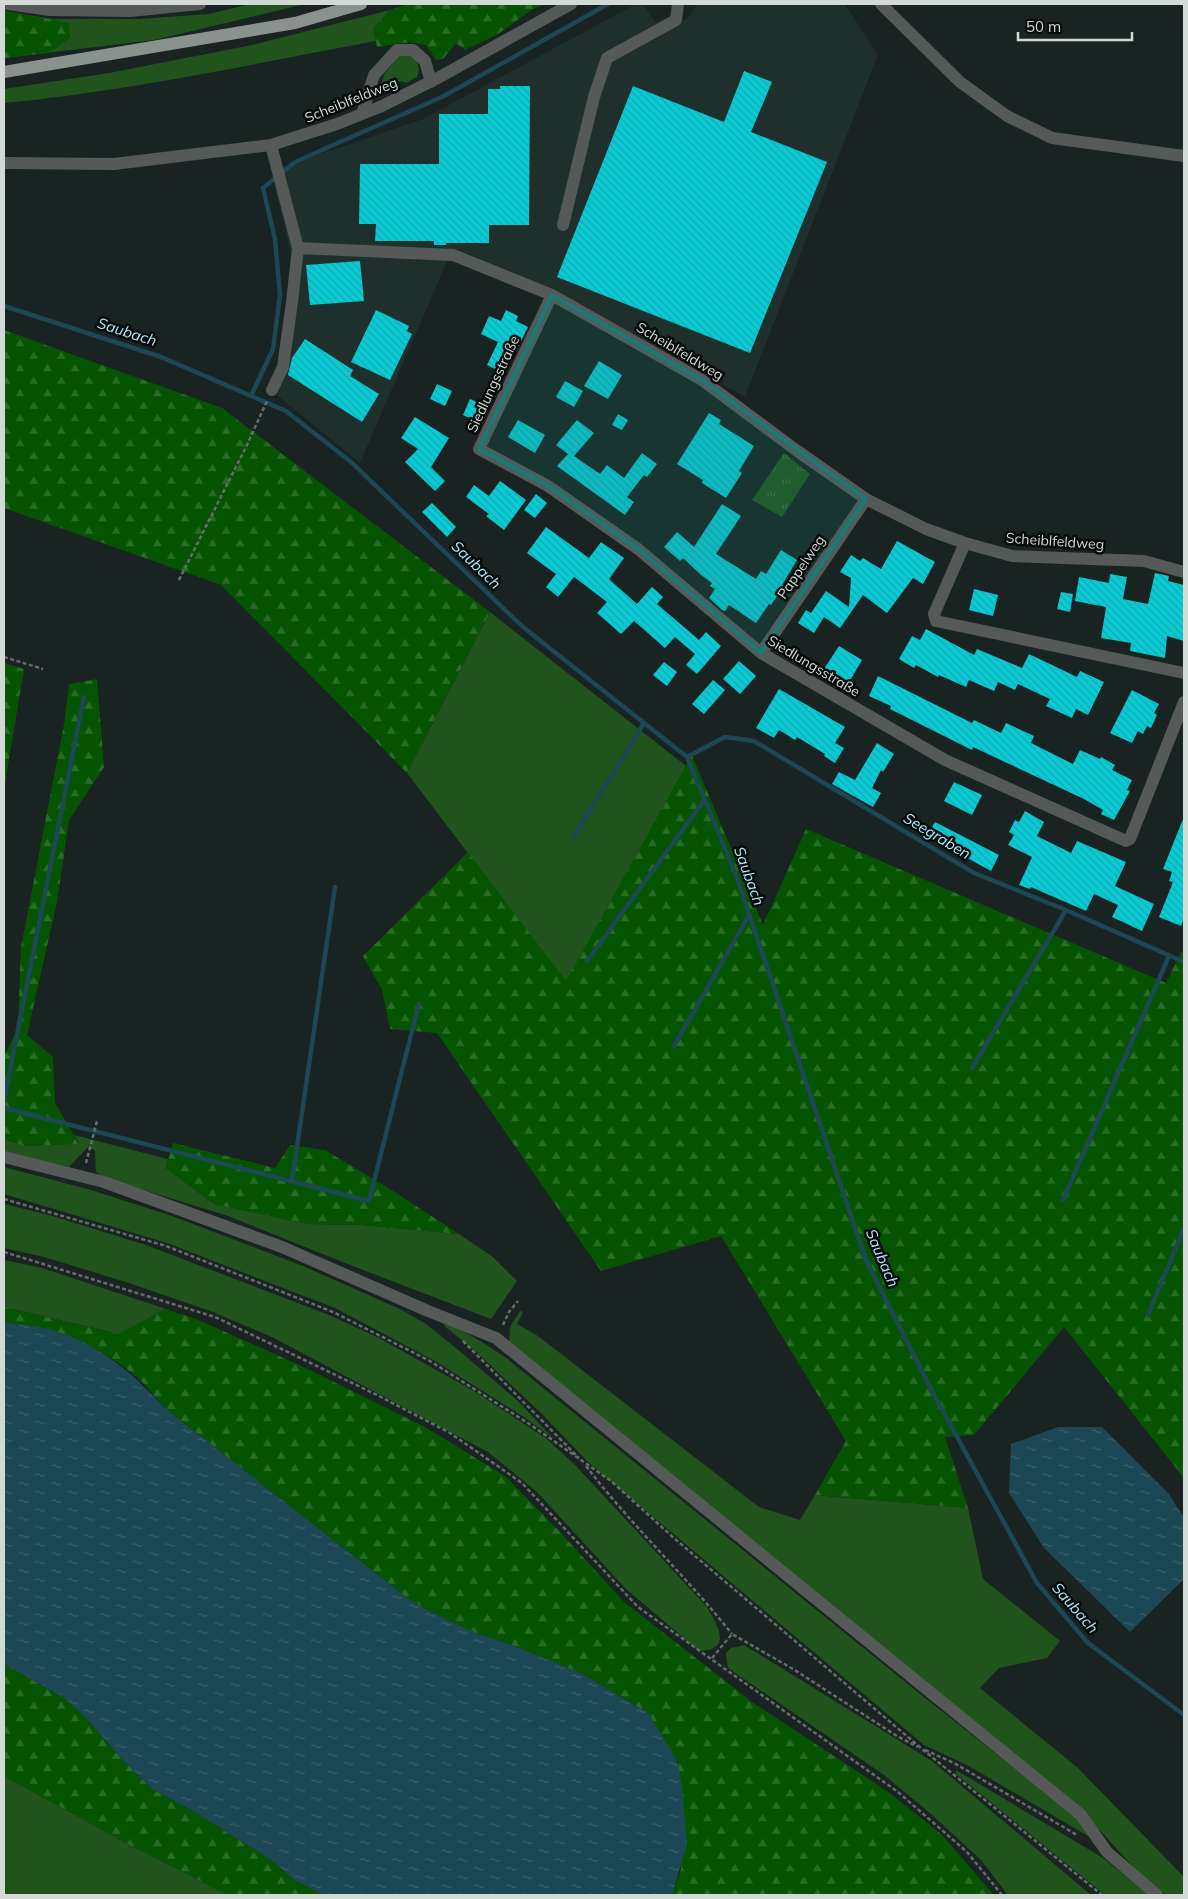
<svg xmlns="http://www.w3.org/2000/svg" width="1188" height="1899" viewBox="0 0 1188 1899" font-family="Mulish,sans-serif">
	<defs>
		<pattern id="forest-firs" width="22" height="20" patternUnits="userSpaceOnUse" patternTransform="scale(1.25)"><rect width="22" height="20" fill="#065401"/><path d="M5 1l3.5 6h-7zM16 11l3.5 6h-7z" fill="#296c25"/></pattern>
		<pattern id="park-tufts" width="24" height="20" patternUnits="userSpaceOnUse" patternTransform="scale(1.25)"><rect width="24" height="20" fill="#21541d"/><path d="M3 7l-1-3M5 7V3M7 7l1-3M15 17l-1-3M17 17v-4M19 17l1-3" fill="none" stroke="#406c3d"/></pattern>
		<pattern id="water-ripples" width="26" height="14" patternUnits="userSpaceOnUse" patternTransform="scale(1.25)"><rect width="26" height="14" fill="#1c4754"/><path d="M2 4q2-2 4 0t4 0M15 11q2-2 4 0t4 0" fill="none" stroke="#3c616c"/></pattern>
		<pattern id="building-back-hatch" width="6" height="6" patternUnits="userSpaceOnUse" patternTransform="scale(1.25)"><rect width="6" height="6" fill="#09cbd5"/><path d="M-1 5l2 2M0 0l6 6M5-1l2 2" fill="none" stroke="#16a8b0"/></pattern>
	</defs>
	<rect width="100%" height="100%" fill="#192321"/>
	<!-- built -->
	<path fill="#1e2f2c" d="M636 4H643L664 34 689 17 697 4H845L878 55 745 397 605 319 451 252 360 463 278 396 291 255 271 171 423 119Z"/>
	<!-- green -->
	<path fill="#21541d" d="M250 4H305L154 40 4 58V11L53 19H139L209 14Z
		M390 10 373 29 376 41C252 64 129 91 4 103V89L109 73 252 45Z
		M401 54 416 56 419 70 417 77 406 83 402 81 395 84 396 87 381 94 378 91 385 73Z
		M490 612 686 766 566 982 407 773Z
		M74 1135 168 1159 166 1168 214 1204 308 1224 362 1225 459 1234 493 1257 517 1281 491 1319 350 1265 228 1216 105 1178 96 1172 95 1150 87 1148 69 1167 4 1154V1139L24 1146 79 1143Z
		M4 1167 91 1190 172 1216 303 1266 402 1310 426 1324 462 1353 518 1401 554 1439 524 1417 435 1361 335 1308 167 1243 4 1194Z
		M4 1204 49 1215 146 1245 329 1315 377 1337 474 1391 547 1439 576 1466 706 1606C717 1624 734 1650 699 1651L626 1589 537 1492 488 1452 272 1337 213 1312 126 1282 44 1257 4 1248Z
		M4 1260 42 1268 166 1309 119 1334 4 1307Z
		M520 1311 523 1312 517 1324 538 1336 759 1507 800 1520 815 1495 968 1508 983 1579 1060 1641 1047 1658 999 1668 980 1688 1078 1768 1184 1877V1895H1166L1139 1873 1083 1812 509 1344 510 1327Z
		M446 1324C467 1332 486 1344 505 1357L925 1698 1073 1814 1093 1839 967 1765 924 1745 588 1462 542 1414 473 1349 443 1325Z
		M744 1645 932 1761 1091 1895H1008L981 1860 931 1814 884 1775 728 1668 726 1653 731 1648Z
		M956 1770 1103 1858 1149 1895H1105L956 1774Z
		M4 1776 126 1843 228 1895H4Z"/>
	<!-- forest -->
	<path fill="url(#forest-firs)" d="M408 4H546L533 9 498 34 465 50 456 43 443 59 436 60 426 45 410 42 377 47 373 29 390 10Z
		M4 11 69 23 70 38 49 53 4 58Z
		M4 330 222 408 490 612 407 773 221 585 4 508Z
		M4 663 24 669 4 789Z
		M97 679 104 767 69 820 57 902 27 1035 53 1057 55 1103 79 1144 24 1146 4 1139V1057L18 1027 21 947 64 724 69 684Z
		M692 755 763 925 806 829 1166 983 1181 952 1184 953V1478L1064 1327 974 1435 945 1437 968 1508 815 1495 846 1441 721 1236 601 1271 437 1033 390 1029 382 990 363 956 468 852 566 981Z
		M173 1143 275 1168 290 1145 325 1150 390 1189 459 1234 362 1225 308 1224 214 1204 166 1168Z
		M4 1307 118 1334 166 1309 196 1319 306 1368 425 1427 505 1476 563 1535 623 1601 752 1702 887 1791 942 1835 994 1895H672L681 1869 672 1751 648 1713 583 1674 512 1645 476 1633 429 1611 406 1597 166 1409C157 1399 149 1389 140 1380 102 1345 53 1328 4 1322Z
		M4 1664 63 1697 83 1715 123 1760 152 1789 188 1808 273 1861 294 1880 324 1895H228L126 1843 4 1776Z"/>
	<!-- park -->
	<path fill="url(#park-tufts)" d="M784 453 810 474 782 517 752 500Z"/>
	<!-- water -->
	<path fill="url(#water-ripples)" d="M4 1322C23 1325 42 1326 61 1333 105 1348 134 1375 166 1409L406 1597 429 1611 476 1633 512 1645 583 1674 648 1713 672 1751 678 1765 682 1786 687 1845 672 1895H324L294 1880 273 1861 188 1808 152 1789 123 1760 83 1715 63 1697 4 1664Z
		M1058 1427H1102L1169 1494 1184 1518V1579L1130 1632 1044 1548 1009 1493 1011 1444Z"/>
	<g fill="none" stroke-linecap="round" stroke-linejoin="round">
		<!-- stream -->
		<path stroke="#1c4754" stroke-width="4.5" d="M4 306 161 357 286 411 351 462 523 627 687 757 736 875 866 1260 933 1393 1037 1583 1088 1643 1184 1715
			M251 396 273 349 280 295 275 239 263 188 295 162 444 96 608 4
			M687 757 725 737 754 741 974 873 1066 910 1184 962
			M573 838 644 723
			M587 961 705 799
			M674 1046 749 915
			M972 1068 1066 910
			M4 1100 84 697
			M4 1108 369 1201 419 1003
			M292 1181 335 887
			M1063 1200 1169 956
			M1148 1315 1184 1228"/>
	</g>
	<!-- building -->
	<path fill="url(#building-back-hatch)" d="M744 71 772 82 751 132 827 162 750 353 557 277 633 86 724 122Z
		M500 86H530L529 225H489V243H446V245H434V241H375L376 224H359L360 164H439V114H488V89H500Z
		M360 261 364 301 310 305 306 265Z
		M376 310 409 326 407 331 412 334 390 380 351 362Z
		M506 310 518 316 516 321 528 327 518 347 514 345 501 372 487 365 498 342 481 334 489 316 501 321Z
		M305 339 353 370 350 376 379 394 362 422 288 375 292 358Z
		M599 361 622 375 608 399 584 386Z
		M565 381 583 391 574 407 556 397Z
		M437 384 452 391 445 406 430 399Z
		M470 399 483 405 476 421 463 415Z
		M709 413 721 420 719 424 754 446 739 471 742 473 726 498 702 483 703 480 677 464Z
		M618 414 628 420 622 430 612 425Z
		M415 417 449 438 431 467 445 481 435 491 405 462 418 449 401 438Z
		M518 420 545 435 535 453 508 437Z
		M577 420 594 433 574 456 600 474 607 465 624 478 642 453 657 464 647 477 644 475 627 497 634 502 625 515 557 466 568 454 556 445Z
		M500 481 526 500 504 530 486 516 489 514 466 497 474 485 489 496Z
		M536 494 547 503 535 518 524 510Z
		M432 503 456 527 447 537 422 512Z
		M722 504 741 516 716 554 756 579 761 571 766 574 781 550 797 560 782 585 784 586 771 605 769 604 756 623 729 605 725 611 722 610 709 598 715 589 710 586 712 583 701 575 683 558 680 561 664 547 677 532 694 547Z
		M546 527 589 558 601 542 624 558 609 579 637 604 652 587 663 597 657 604 699 640 706 632 721 646 697 674 686 665 695 654 675 637 665 648 634 621 621 634 597 613 607 602 574 577 558 597 546 587 556 574 527 553Z
		M897 541 935 562 923 584 913 578 887 613 863 595 840 628 824 617 814 633 798 623 806 610 811 613 826 591 849 607 851 578 840 572 851 555 860 561 863 558 881 569Z
		M1155 573 1169 576 1168 581 1184 585V641L1167 636 1165 658 1130 651 1131 643 1101 638 1106 607 1075 601 1079 577 1109 583 1110 574 1127 577 1123 599 1148 604Z
		M974 589 998 595 993 616 969 610Z
		M1061 592 1073 594 1070 612 1057 609Z
		M926 629 974 655 977 649 1022 668 1029 654 1077 677 1080 671 1104 682 1088 715 1076 709 1072 718 1046 706 1050 699 1018 684 1015 690 998 682 994 691 969 680 966 687 939 675 938 677 916 665 914 668 899 659 912 636 920 640Z
		M839 646 862 660 848 684 824 669Z
		M739 661 756 676 740 694 723 679Z
		M664 662 677 672 667 686 653 675Z
		M878 676 972 723 974 720 1001 733 1006 723 1034 736 1031 743 1073 764 1080 750 1100 759 1101 757 1115 765 1112 770 1132 780 1127 790 1130 791 1114 820 1101 814 1103 810 1084 799 973 747 972 750 890 709 891 706 869 696Z
		M713 680 725 690 704 714 692 704Z
		M779 689 845 727 835 743 844 748 835 763 824 756 825 754 797 737 795 740 779 730 774 738 756 728Z
		M1132 690 1159 704 1154 713 1157 715 1151 728 1147 726 1143 734 1138 731 1132 743 1110 733Z
		M877 743 894 754 883 772 881 770 872 788 881 793 873 807 832 784 839 772 855 780Z
		M954 782 982 795 972 815 944 801Z
		M1025 811 1044 822 1037 836 1071 853 1077 841 1126 862 1115 886 1154 904 1142 931 1112 917 1118 905 1094 894 1086 911 1031 887 1030 889 1019 885 1032 857 1008 845 1014 835 1009 832 1015 820 1019 822Z
		M1183 819 1184 820V918L1181 926 1159 917 1173 882 1169 881 1172 872 1163 869Z
		M935 822 999 855 991 871 927 836Z"/>
	<g fill="none" stroke-linecap="round" stroke-linejoin="round">
		<!-- path -->
		<path stroke="#656d6b" stroke-width="2.5" stroke-dasharray="4 2.5" stroke-linecap="butt" d="M179 580 246 447 267 401
			M4 657 43 669
			M86 1163 97 1121
			M4 1199 166 1246 333 1312 430 1361 531 1425 611 1481 675 1539 922 1749 1102 1895
			M4 1252 215 1317 375 1394 450 1433 522 1483 638 1607 898 1792 967 1852 1002 1895
			M503 1325 509 1312 518 1301
			M463 1341 579 1458
			M586 1466C631 1525 686 1576 732 1634
			M712 1658 732 1634 793 1669 897 1736 918 1747
			M925 1750 954 1763 1077 1835"/>
		<!-- minor -->
		<path stroke="#555957" stroke-width="12" d="M8 4 50 10 130 11 200 4
			M881 4 960 82 1007 116 1052 138 1184 156
			M362 114 374 75 397 50H413L425 61 431 82
			M271 145 298 248 453 255 552 295 702 380 796 450 866 499 926 529 965 543 1012 556 1144 561 1184 572
			M4 163 114 164 271 145 337 124 382 106 436 79 571 4
			M563 225 594 97 607 58 676 20 678 4
			M552 295 479 449 548 486 638 549 761 653 945 760 1126 841 1130 839 1184 702
			M272 390 283 367 292 302 298 248
			M965 543 934 614 936 621 1184 673
			M761 653 866 499
			M4 1157 104 1182 282 1247 428 1311 496 1338 1081 1815 1107 1852 1157 1895"/>
		<!-- major -->
		<path stroke="#89928d" stroke-width="12" d="M4 72 295 23 361 4"/>
	</g>
	<!-- marked area -->
	<path fill="#197b73" fill-opacity="0.2" stroke="#197b73" stroke-width="4" stroke-linejoin="round" d="M552 295 702 380 866 499 761 653 638 549 548 486 479 449Z"/>
	<g text-anchor="middle" stroke-width="5" stroke-linejoin="round" paint-order="stroke">
		<!-- street labels -->
		<g font-size="14" fill="#d2d9d7" stroke="#070c0b">
			<text transform="translate(351 100) rotate(-22)" y="5">Scheiblfeldweg</text>
			<text transform="translate(680 351) rotate(31)" y="5">Scheiblfeldweg</text>
			<text transform="translate(493 384) rotate(-65)" y="5">Siedlungsstraße</text>
			<text transform="translate(1055 541) rotate(4)" y="5">Scheiblfeldweg</text>
			<text transform="translate(801 567) rotate(-56)" y="5">Pappelweg</text>
			<text transform="translate(814 666) rotate(31)" y="5">Siedlungsstraße</text>
		</g>
		<!-- water labels -->
		<g font-size="15" font-style="italic" fill="#b0e9fc" stroke="#070c0b">
			<text transform="translate(127 332) rotate(18)" y="5">Saubach</text>
			<text transform="translate(476 565) rotate(44)" y="5">Saubach</text>
			<text transform="translate(937 836) rotate(31)" y="5">Seegraben</text>
			<text transform="translate(749 876) rotate(70)" y="5">Saubach</text>
			<text transform="translate(882 1258) rotate(67)" y="5">Saubach</text>
			<text transform="translate(1075 1608) rotate(49)" y="5">Saubach</text>
		</g>
	</g>
	<!-- border -->
	<rect width="1188" height="1899" fill="none" stroke="#d2d9d7" stroke-width="10"/>
	<!-- scale -->
	<path d="M1018 32v8h114v-8" fill="none" stroke="#d2d9d7" stroke-width="2.5"/>
	<text x="1026" y="32" font-size="15" fill="#d2d9d7" stroke="#070c0b" stroke-width="4" paint-order="stroke">50 m</text>
</svg>
